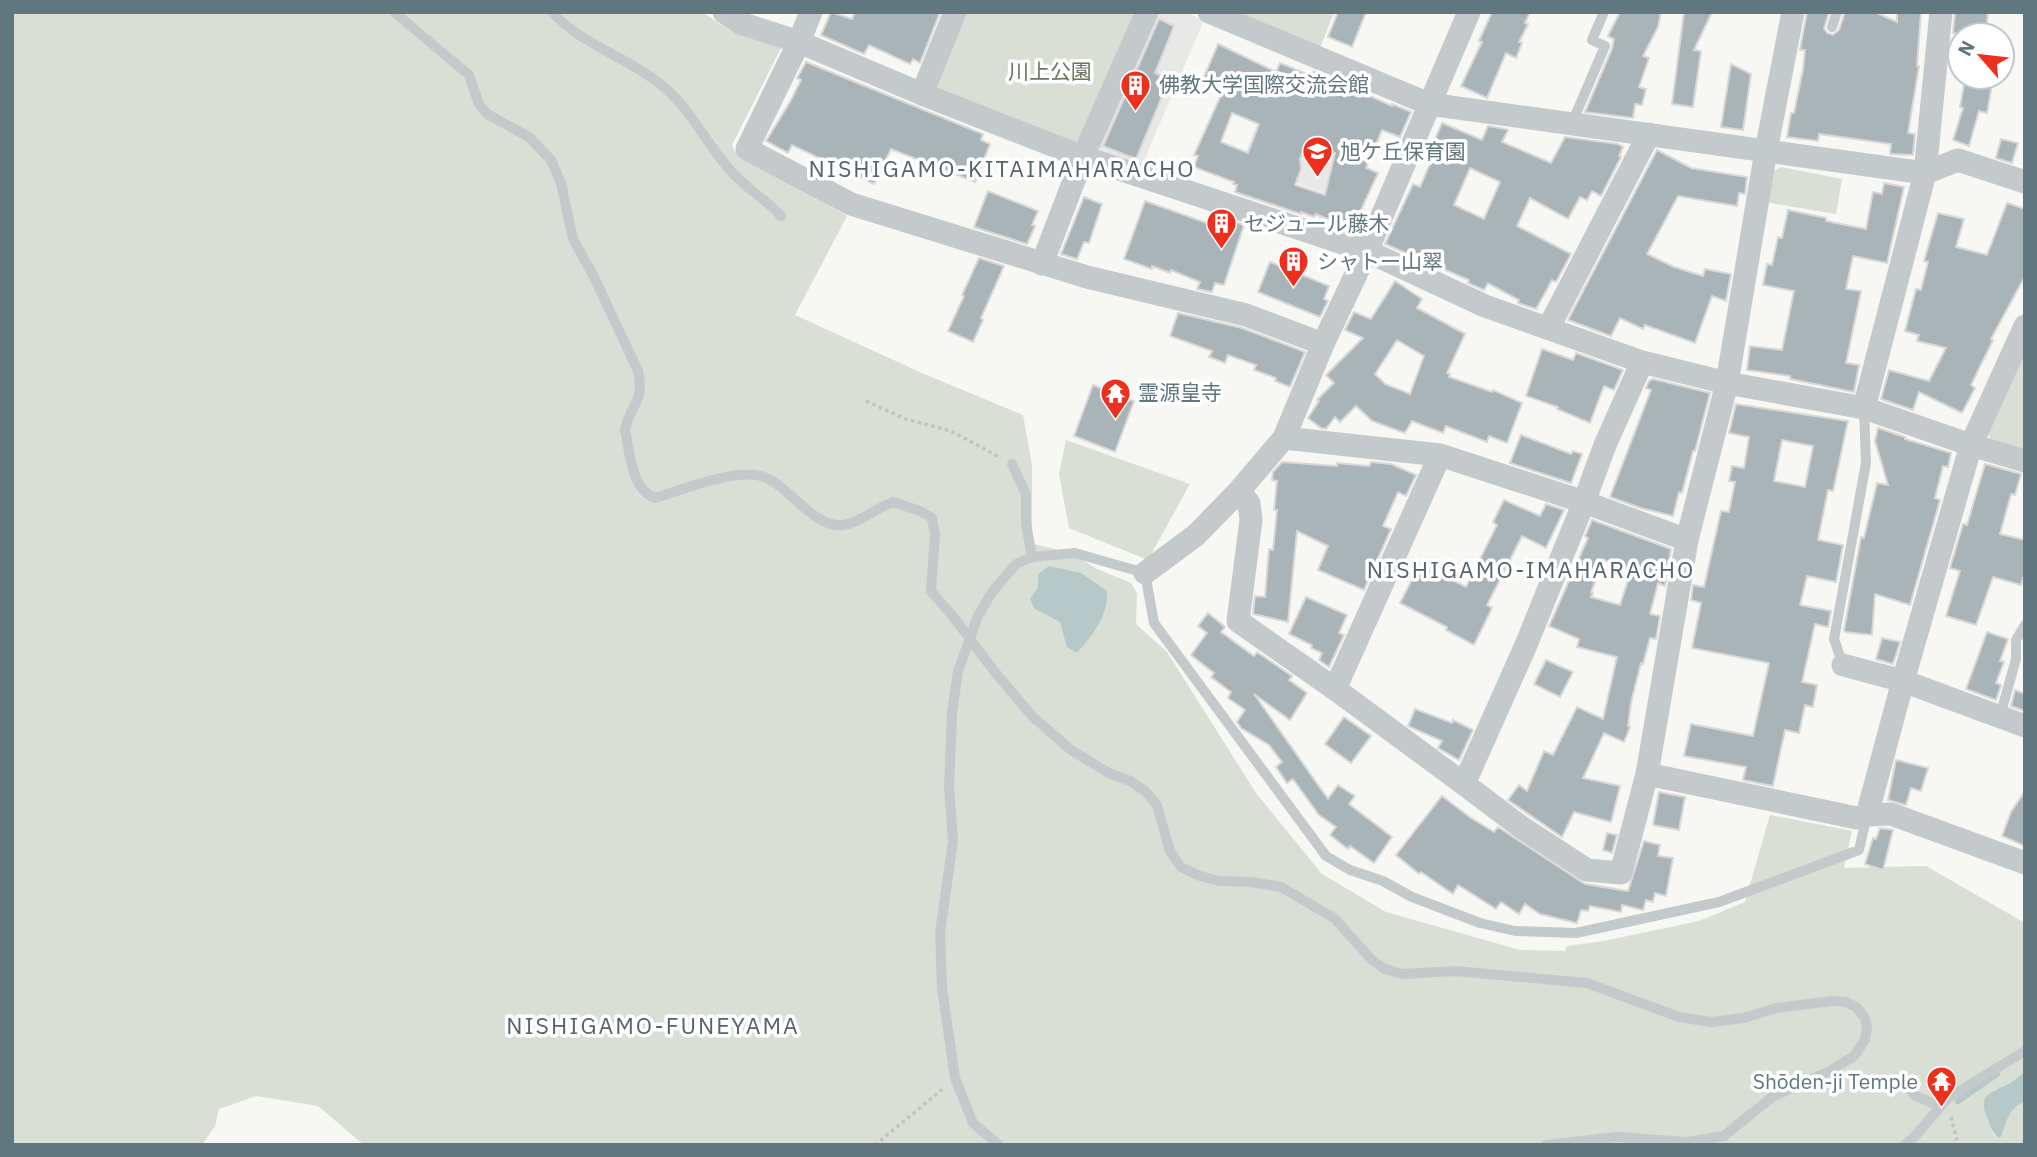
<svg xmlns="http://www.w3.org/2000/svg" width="2037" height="1157" viewBox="0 0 2037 1157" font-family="'IBM Plex Sans','Noto Sans JP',sans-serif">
	<rect width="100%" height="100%" fill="#f7f7f4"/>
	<!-- built -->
	<path fill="#e8e8e7" d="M1157 12H1185L1204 20 1140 170 1103 155 1099 147Z
		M1256 126 1353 163 1338 232 1316 224 1327 194 1242 163Z"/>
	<!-- green -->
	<path fill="#d9dfd4" d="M12 12H702L732 32 781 48 732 145 735 152 847 216 795 315 922 373 1023 415 1032 465V529L1034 544 1071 553 1097 569 1131 583 1137 593 1136 624 1167 652 1256 793 1322 874 1386 912 1520 950 1565 951 1567 946 1604 941 1699 921 1745 902 1770 815 1852 831 1844 868 1926 866 2025 923V1072L2003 1087 1994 1090 1987 1118 1994 1135 2003 1132C2009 1117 2009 1108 2025 1102V1145H364L318 1106 256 1096 219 1109 215 1126 202 1145H12Z
		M962 12H1140L1086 141 1074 147 940 94 935 79Z
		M1217 12H1334L1318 54Z
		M1781 167 1842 179 1836 214 1765 202 1770 173Z
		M2025 348V452L1992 443 1987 431Z
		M1066 440 1190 484 1148 560 1069 528 1059 474Z"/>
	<!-- water -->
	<path fill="#b7c8c9" d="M1049 566 1081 573 1107 591C1109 614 1093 635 1077 653L1067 647 1060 622 1035 609 1030 599 1038 587V574Z
		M2025 1072V1102C2007 1108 2008 1123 2000 1138 1993 1134 1991 1128 1988 1120 1980 1100 1982 1096 2002 1087 2010 1084 2017 1077 2025 1072Z"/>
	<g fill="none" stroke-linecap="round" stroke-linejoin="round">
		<!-- stream -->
		<path stroke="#b7c8c9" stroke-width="6" d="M1958 1101 1997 1074"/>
	</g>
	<!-- building -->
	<path fill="#a8b4b7" stroke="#d9d8d6" stroke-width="2" fill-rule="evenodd" d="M831 12 852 19 855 12H940L920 63 913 59 910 64 869 45 864 54 821 35Z
		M1338 12H1366L1352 47 1328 37Z
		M1492 12H1530L1525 23 1528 24 1519 42 1522 43 1516 58 1506 53 1487 98 1461 86 1482 42 1479 41Z
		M1620 12H1661L1658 27 1643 56 1649 58 1639 87 1646 89 1642 105 1635 104 1633 118 1585 112 1612 49 1614 39 1608 36Z
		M1684 12H1712L1694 50 1701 51 1693 107 1672 104Z
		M1807 12H1829L1824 28 1827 33 1833 35 1839 30 1845 12H1874L1897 22V12H1921L1917 66H1919L1908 133 1915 134 1913 155 1890 154 1891 144 1819 134 1818 141 1787 137 1791 113H1794L1803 69 1805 50H1800Z
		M1955 12H1988L1986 35 1953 33Z
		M1159 19 1174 26 1155 73 1169 80 1136 159 1103 146Z
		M1218 44 1276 72 1280 63 1312 76 1314 71 1392 106V104L1411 112 1400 137 1382 130 1366 168 1378 173 1360 212 1362 214 1355 231 1316 214 1314 217 1301 212V214L1235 192 1237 185 1233 184 1234 182 1194 167 1198 156 1194 155 1222 93 1201 84ZM1232 113 1259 124 1248 153 1221 142ZM1307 141 1335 153 1325 195 1295 185 1301 169 1300 159Z
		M806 62 983 134 981 140 990 144 975 182 891 149 874 184 792 145 788 153 766 141 790 102 801 80 797 78Z
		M1731 64 1751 74 1743 130 1721 127Z
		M1972 80 1992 85 1987 113 1979 111 1969 146 1953 140 1963 108 1960 107 1964 85 1971 86Z
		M1442 123 1482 140 1488 126 1505 129 1508 130 1502 142 1551 163 1565 137 1618 144 1623 147 1619 156 1621 157 1601 196 1592 191 1587 200 1580 197 1568 219 1530 198 1517 226 1571 254 1556 282 1552 280 1536 309 1518 303 1519 300 1488 283 1484 290 1468 283 1469 280 1385 244 1413 184 1420 187 1437 148 1432 146ZM1470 168 1500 182 1484 219 1454 205Z
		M2001 139 2018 143 2012 163 1996 158Z
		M1657 150 1691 168 1747 177 1745 194 1739 193 1737 206 1678 196 1647 254 1674 267 1703 276 1705 269 1731 274 1726 301 1712 296 1695 343 1645 325 1643 329 1620 318 1611 336 1568 320Z
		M1884 183 1904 187 1887 263 1853 256 1846 289 1861 291 1846 363 1859 365 1854 392 1790 379V376L1747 370 1750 346 1782 350 1794 291 1763 285 1767 264 1772 265 1778 237 1782 238 1788 210 1826 218V221L1866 229 1873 192 1882 194Z
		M988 191 1038 211 1032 225 1035 226 1027 244 974 227Z
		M1084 197 1102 204 1089 243 1084 242 1077 259 1061 254Z
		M1145 201 1215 226 1219 217 1244 225 1224 285 1215 283 1212 292 1197 289 1200 282 1171 270 1170 273 1152 266V269L1124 259Z
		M2007 203 2025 209V276L1991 339 1993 340 1971 385 1975 388 1962 413 1919 392 1913 410 1881 399 1889 370 1929 381 1946 348 1917 341 1919 335 1905 331 1916 289 1921 290 1928 262 1924 261 1938 213 1964 219 1956 247 1987 255Z
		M979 258 1004 266 981 318 983 320 973 342 948 331 964 296 962 295Z
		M1270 262 1329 286 1324 299 1328 301 1320 317 1258 292Z
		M1395 281 1422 299 1417 308 1465 334 1447 373 1450 374 1449 377 1492 392 1493 390 1522 403 1507 443 1489 436 1487 442 1446 426 1443 433 1412 421 1405 433 1372 421 1356 406 1340 422 1335 417 1326 429 1321 428 1308 418 1319 401 1317 400 1334 383 1326 375 1363 338 1345 330 1354 312 1371 319ZM1397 340 1424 356 1410 394 1385 384 1375 374Z
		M1178 313 1242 328 1305 352 1290 387 1275 381 1276 378 1254 370 1256 365 1228 355 1225 363 1209 357 1212 351 1170 336Z
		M1542 349 1573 360 1576 353 1623 370 1614 390 1604 386 1590 423 1557 409 1558 407 1526 396Z
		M1653 379 1710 393 1695 451H1693L1682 493 1679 492 1673 516 1641 508 1610 497 1651 390 1646 388 1649 381Z
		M1093 385 1134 401 1115 452 1074 436Z
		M1736 404 1848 421 1833 491 1828 490 1818 540 1843 545 1836 582 1807 576 1800 605 1831 611 1828 627 1815 624 1802 682 1817 685 1813 707 1805 705 1799 733 1785 730 1773 786 1743 780 1746 767 1684 756 1691 724 1753 736 1769 663 1692 648 1701 603 1691 600 1693 585 1704 587 1721 511 1729 512 1735 482 1729 481 1732 466 1744 468 1749 437 1729 433ZM1782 440 1813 446 1805 487 1774 481Z
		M1878 428 1905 437V439L1951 453 1948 467 1943 466 1935 498 1940 500 1910 605 1875 594 1872 635 1845 632 1844 630 1861 537 1864 538 1877 483 1888 485 1875 441Z
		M1521 435 1571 454 1573 451 1582 454 1571 483 1510 463Z
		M1282 462 1337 466V463L1369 466 1371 462 1391 464 1416 475 1406 496 1398 492 1383 526 1391 529 1364 590 1318 570 1328 546 1297 531 1288 622 1253 614 1255 596 1265 597 1269 549 1273 550 1277 510H1274L1277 481 1272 480 1273 472Z
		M1985 464 2021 474 2015 495 2011 494 2000 534 2025 540V571L2021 585 1993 577 1976 625 1946 616 1960 571 1950 568 1963 524 1967 525Z
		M1504 500 1540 516 1546 504 1564 510 1546 548 1522 536 1487 605 1492 608 1474 645 1446 630 1447 627 1400 603 1420 564 1466 587 1497 525 1493 522Z
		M1592 520 1671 549 1665 586 1658 583 1650 614 1660 616 1656 639 1650 638 1643 664 1641 663 1631 703 1628 726 1630 727 1624 742 1604 733 1583 778 1620 786 1611 822 1574 812 1562 837 1508 800 1519 785 1527 791 1544 751 1553 755 1577 707 1603 719 1617 657 1577 647 1579 639 1549 626 1588 538 1585 536ZM1604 560 1631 571 1620 605 1591 597 1593 593 1591 592Z
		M1306 597 1347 615 1339 633 1344 635 1329 667 1319 660 1322 653 1311 648 1312 645 1289 634Z
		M1208 613 1225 627 1221 632 1254 656 1257 652 1292 676 1289 680 1307 693 1290 720 1254 694 1328 799 1338 785 1355 796 1349 804 1392 837 1374 863 1350 846 1348 849 1330 835 1336 827 1319 815 1293 779 1287 783 1276 767 1282 762 1269 745 1241 728 1237 722 1245 710 1228 698 1231 692 1211 677 1214 673 1191 655 1207 633 1198 626Z
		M1987 632 2008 639 2000 661 2004 662 1996 683 2001 685 1996 700 1966 689Z
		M1882 638 1900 642 1893 664 1876 659Z
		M1546 660 1573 672 1560 697 1534 684Z
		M2015 690 2025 694V711L2011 706Z
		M1415 709 1452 723 1453 720 1473 730 1459 760 1438 748 1442 741 1408 726Z
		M1344 717 1371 736 1351 763 1325 744Z
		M1896 760 1928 768 1921 791 1911 788 1906 805 1888 800Z
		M2025 791V846L2002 836 2011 812Z
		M1659 792 1685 797 1679 830 1653 825Z
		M1442 796 1471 818 1494 832 1498 827 1585 884 1628 891 1644 841 1660 845 1658 856 1673 858 1666 896 1655 893 1653 902 1646 900 1643 910 1622 905 1621 912 1590 906 1588 911 1581 910 1577 923 1540 914 1525 904 1519 914 1501 902 1496 909 1458 885 1453 894 1421 872 1419 874 1396 855Z
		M1880 828 1893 830 1883 870 1865 864 1873 838 1876 839Z
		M1607 833 1617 835 1612 853 1603 850Z"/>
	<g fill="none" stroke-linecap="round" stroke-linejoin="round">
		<!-- path -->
		<path stroke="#c0c2c4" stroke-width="3.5" stroke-dasharray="3.5 3.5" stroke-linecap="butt" d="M866 401 906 419 951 431 1001 458
			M1951 1117 1957 1140
			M875 1145 944 1088"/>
		<!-- service -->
		<path stroke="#c4c9cb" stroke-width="10" d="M394 12 469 75 479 104 487 114 529 137 551 160 561 183 573 239 594 277 638 371C645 404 630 403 625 430 630 453 631 489 655 498 682 490 733 469 761 476 788 483 813 529 843 525 860 523 876 508 893 502L920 511 932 518 935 534 931 591 955 619
			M552 12C582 45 625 56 659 83 689 106 705 142 730 170 745 188 766 199 781 216
			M1832 27 1837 12
			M1572 123 1605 46 1592 40 1604 12
			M1012 464 1026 494V524L1032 557
			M1843 665 1834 639 1866 463 1864 408
			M994 671 1032 716 1071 750 1109 773 1130 781 1145 791 1157 805 1170 851 1181 867 1200 876 1219 881 1251 882 1281 887 1334 918 1372 960 1385 969 1402 974 1456 971 1587 983 1679 1017 1711 1022 1744 1018 1776 1008 1832 1001 1846 1002 1856 1007 1865 1018 1867 1027 1865 1040 1854 1056 1830 1071 1772 1097 1724 1136 1687 1142 1617 1137 1546 1145
			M2000 716 2016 659V640L2025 625
			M1906 1084 1914 1095 1939 1106
			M999 1145 973 1123 955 1078 942 988 940 933 953 841 949 787 952 713 958 671 978 616 992 592 1016 564 1032 557 1075 553 1145 573 1154 623 1326 856 1350 870 1383 881 1412 897 1480 923 1515 931 1576 933 1719 902 1859 850 1867 815
			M1905 1145 1916 1135 1948 1098 2025 1051"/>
		<!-- minor -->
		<path stroke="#c4c9cb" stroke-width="23" d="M724 12 740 23 799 42 811 12
			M1209 12 1429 104 1925 173 1958 160 2025 182
			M922 94 955 12
			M1042 264 1083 157 1147 12
			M2025 326 1971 445 1903 681 1867 815 1891 814 2025 863
			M1549 327 1649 134
			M1323 344 1246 315 1087 277 851 204 747 149 799 42 922 94 1083 157 1367 251 1485 306 1642 362 1727 383 1864 408 1971 445 2025 461
			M1864 408 1925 173 1941 12
			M1284 438 1440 455 1584 502 1605 445 1642 362
			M1239 491 1249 503 1251 520 1238 621 1335 689 1464 784
			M1687 540 1584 502 1526 645 1464 784 1521 827 1587 870 1621 873 1647 774 1687 540 1727 383 1766 151 1793 12
			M1145 573 1196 535 1239 491 1284 438 1323 344 1367 251 1469 12
			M1843 665 1903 681 2025 726
			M1335 689 1440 455
			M1647 774 1857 818 1867 815"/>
		<!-- service-bridge -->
		<path stroke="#c4c9cb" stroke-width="10" d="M955 619 994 671"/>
	</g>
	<!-- icons -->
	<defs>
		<symbol id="building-pin" viewBox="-11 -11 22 30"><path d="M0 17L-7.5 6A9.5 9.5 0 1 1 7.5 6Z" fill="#ed301e" stroke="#fff"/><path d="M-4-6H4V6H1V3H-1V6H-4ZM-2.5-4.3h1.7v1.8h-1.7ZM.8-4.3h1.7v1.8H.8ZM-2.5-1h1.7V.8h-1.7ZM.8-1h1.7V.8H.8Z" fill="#fff"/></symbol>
		<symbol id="school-pin" viewBox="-11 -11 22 30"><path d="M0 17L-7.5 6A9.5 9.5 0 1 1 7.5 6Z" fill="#ed301e" stroke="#fff"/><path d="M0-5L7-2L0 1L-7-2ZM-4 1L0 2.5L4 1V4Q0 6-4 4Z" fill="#fff"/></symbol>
		<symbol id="temple-pin" viewBox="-11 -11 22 30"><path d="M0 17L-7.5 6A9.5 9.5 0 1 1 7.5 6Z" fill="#ed301e" stroke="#fff"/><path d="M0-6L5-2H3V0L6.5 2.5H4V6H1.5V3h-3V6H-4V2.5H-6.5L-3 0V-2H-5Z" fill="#fff"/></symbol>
	</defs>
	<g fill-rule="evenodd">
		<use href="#building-pin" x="1118" y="68" width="35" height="47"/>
		<use href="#school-pin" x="1300" y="134" width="35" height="47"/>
		<use href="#building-pin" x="1204" y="206" width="35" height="47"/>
		<use href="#building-pin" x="1276" y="244" width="35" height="47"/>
		<use href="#temple-pin" x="1098" y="376" width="35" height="47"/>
		<use href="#temple-pin" x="1924" y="1064" width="35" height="47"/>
	</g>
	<g text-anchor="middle" stroke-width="7" stroke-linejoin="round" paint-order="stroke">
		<!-- park labels -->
		<g font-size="21" fill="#67785f" stroke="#fff">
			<text x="1050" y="79">川上公園</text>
		</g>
		<!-- poi labels -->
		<g font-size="21" fill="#607780" stroke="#fff" text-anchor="start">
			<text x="1159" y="92">佛教大学国際交流会館</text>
			<text x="1340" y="159">旭ケ丘保育園</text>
			<text x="1244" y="231">セジュール藤木</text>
			<text x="1317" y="269">シャトー山翠</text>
			<text x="1138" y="400">霊源皇寺</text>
			<text x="1918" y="1089" text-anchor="end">Shōden-ji Temple</text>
		</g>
		<!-- neighbourhood labels -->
		<g font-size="23" letter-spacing="2" fill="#53646b" stroke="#fff">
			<text x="1002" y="177">NISHIGAMO-KITAIMAHARACHO</text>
			<text x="1531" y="578">NISHIGAMO-IMAHARACHO</text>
			<text x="653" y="1034">NISHIGAMO-FUNEYAMA</text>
		</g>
	</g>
	<!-- border -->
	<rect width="2037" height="1157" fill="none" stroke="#607780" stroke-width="28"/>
	<!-- north arrow -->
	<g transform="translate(1981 56) rotate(298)"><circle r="33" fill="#ffffff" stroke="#bfc9cc" stroke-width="2"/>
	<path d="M0-5L12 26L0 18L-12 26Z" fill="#ed301e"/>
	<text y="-10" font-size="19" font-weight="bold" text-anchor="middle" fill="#607780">N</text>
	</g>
</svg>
